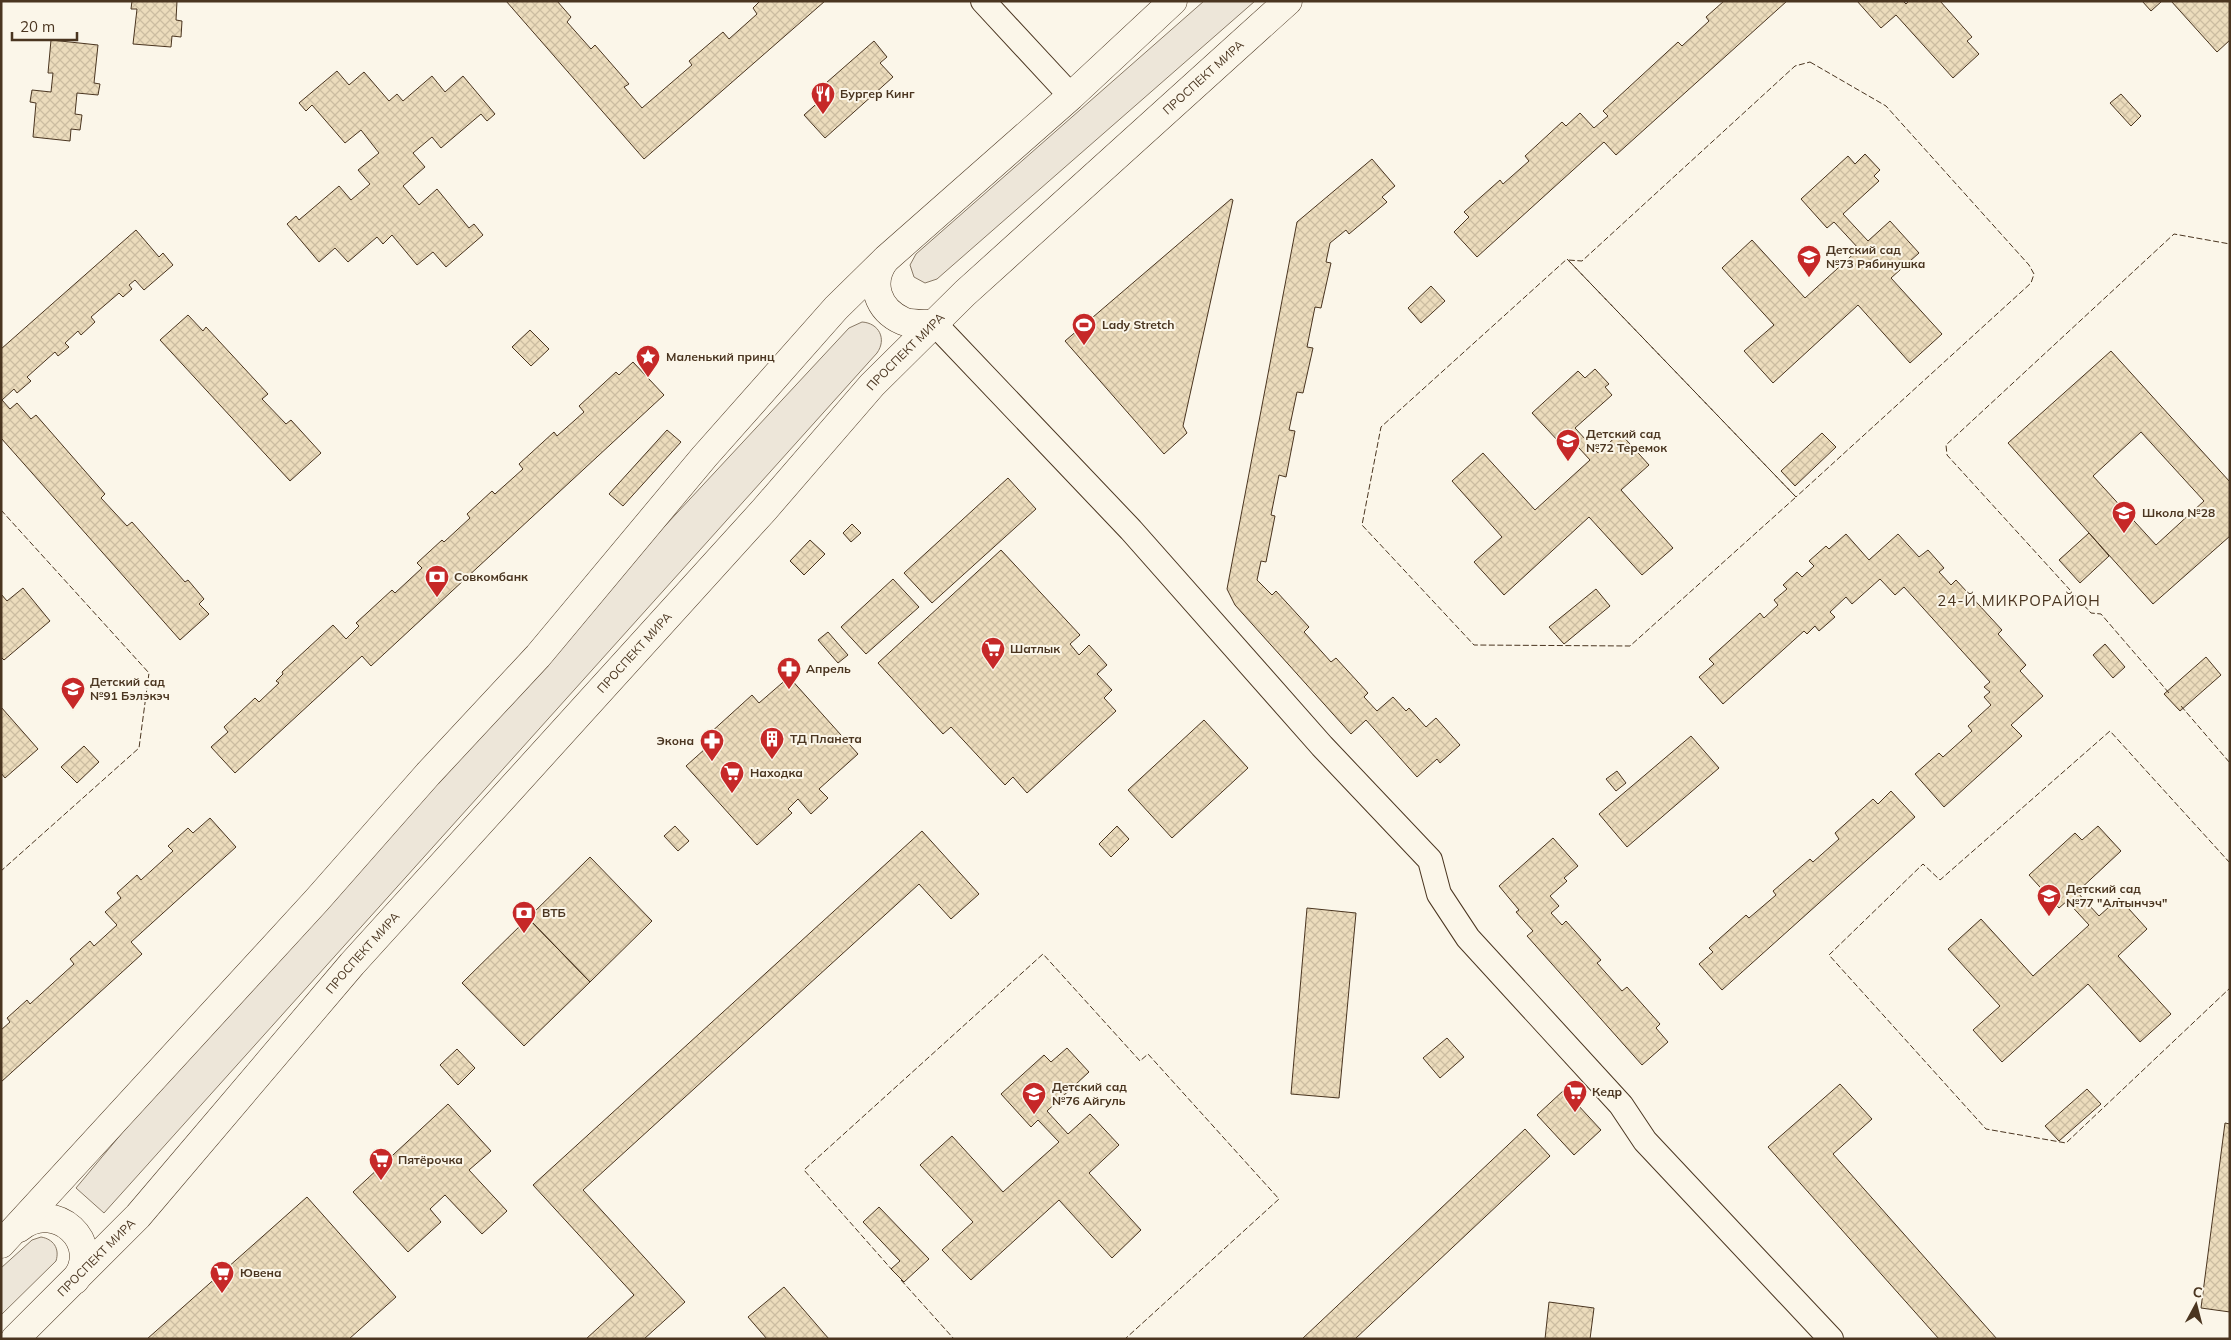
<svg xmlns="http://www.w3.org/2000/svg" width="2231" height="1340" viewBox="0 0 2231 1340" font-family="Mulish,sans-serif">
	<defs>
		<pattern id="building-cross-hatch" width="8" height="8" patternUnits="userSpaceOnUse" patternTransform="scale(1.25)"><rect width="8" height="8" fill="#ecdcbc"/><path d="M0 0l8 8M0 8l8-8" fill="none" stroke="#ccbda1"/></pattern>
	</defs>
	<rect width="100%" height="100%" fill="#fbf6e9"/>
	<!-- grass -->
	<path fill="#ede6d9" stroke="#887966" d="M1204 1H1255L937 279 925 283 914 277 910 265 916 254Z
		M862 322C879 323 887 339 877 353L104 1213 76 1188 317 900 849 328Z
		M41 1237C53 1239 60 1248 56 1261L1 1315V1268L32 1240Z"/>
	<!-- building -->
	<path fill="url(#building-cross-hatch)" stroke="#4a3520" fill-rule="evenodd" d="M132 1H177L176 20 182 21 181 37 172 36 171 47 133 44 137 9H131Z
		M506 1H557L571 17 567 22 591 49 595 45 629 84 624 87 642 108 692 65 689 61 723 32 729 39 757 14 753 8 760 1H825L644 159Z
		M1724 1H1787L1616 155 1604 142 1477 257 1454 232 1469 217 1464 212 1500 180 1503 184 1529 161 1525 156 1562 122 1566 126 1580 113 1594 128 1608 116 1603 111 1678 42 1682 46 1709 21 1706 17Z
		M1857 1H1903L1906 4 1909 1H1940L1972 37 1967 41 1979 54 1953 78 1896 15 1881 28Z
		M2142 1H2162L2151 11Z
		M2171 1H2230V40L2217 52Z
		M51 40 98 45 94 83 100 84 98 95 77 93 75 114 82 115 80 130 71 129 70 141 33 137 36 103 30 102 32 90 51 92 53 73H48Z
		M874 41 887 57 880 63 893 77 825 138 804 115 832 90 826 83Z
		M337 71 349 85 364 72 389 101 397 94 403 101 432 76 445 92 463 76 495 114 487 121 481 114 441 148 432 137 413 153 425 167 403 186 419 205 437 189 469 228 474 224 483 235 446 267 433 252 417 265 392 235 383 244 377 237 348 262 335 248 319 262 287 224 296 216 299 220 339 186 351 200 370 184 358 170 379 153 361 130 345 143 312 105 306 111 299 103Z
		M2121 94 2141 116 2131 126 2110 103Z
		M1865 154 1880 170 1874 176 1879 181 1843 214 1868 241 1890 221 1919 253 1891 278 1942 334 1910 363 1858 305 1773 383 1744 351 1774 325 1722 268 1752 240 1805 298 1859 249 1834 222 1827 228 1801 199 1848 156 1855 164Z
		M1372 159 1395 186 1382 197 1387 202 1349 234 1346 230 1330 243 1326 262 1331 263 1321 308 1315 307 1307 347 1313 348 1303 393 1297 392 1289 430 1295 431 1286 477 1279 475 1271 515 1275 516 1266 562 1261 561 1257 580 1272 595 1276 591 1309 627 1304 632 1331 662 1336 658 1368 693 1364 697 1377 711 1393 697 1406 711 1409 708 1426 727 1436 718 1460 745 1440 763 1437 759 1417 777 1366 720 1351 734 1235 605 1227 589 1297 222Z
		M1231 199 1233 200 1183 426 1187 433 1164 454 1065 341Z
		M136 230 159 257 163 253 173 265 144 290 135 280 129 285 132 289 123 297 119 293 91 317 95 322 81 335 78 331 65 343 69 347 58 356 55 352 27 377 31 381 17 393 14 389 2 400 10 409 17 403 31 419 36 415 105 494 101 498 127 526 132 522 185 582 188 580 204 599 199 604 209 614 180 640 1 438V349Z
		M1431 286 1445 301 1421 323 1408 308Z
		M188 315 203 331 206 327 268 394 262 399 286 424 291 420 321 453 290 481 160 340Z
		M530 330 549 349 531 366 512 347Z
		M2111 351 2230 482V536L2153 604 2008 443ZM2141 432 2204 501 2156 545 2093 476Z
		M633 362 664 395 371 666 362 656 235 773 211 747 228 732 224 727 255 698 259 702 279 683 276 681 283 674 282 672 333 625 346 639 359 626 356 623 392 590 395 593 422 568 417 563 442 540 444 542 470 518 467 514 492 491 495 494 523 469 519 464 554 432 557 436 584 412 579 406 616 372 619 375Z
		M1595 369 1609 384 1605 387 1612 395 1575 428 1598 453 1620 433 1649 465 1621 490 1673 548 1642 575 1589 517 1504 595 1474 562 1502 537 1452 481 1483 453 1535 510 1590 460 1567 435 1559 442 1532 413 1578 371 1585 378Z
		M667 430 681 442 623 506 609 494Z
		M1822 433 1836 447 1795 486 1781 471Z
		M1008 478 1036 509 932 603 904 573Z
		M852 524 861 533 851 542 843 533Z
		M2089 533 2109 556 2080 583 2059 560Z
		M1846 534 1869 560 1898 534 1919 557 1928 550 1944 568 1939 572 1951 585 1956 580 2002 630 1998 634 2026 665 2020 671 2043 696 2011 725 2022 736 1944 807 1915 774 1939 753 1943 757 1972 731 1968 726 1991 705 1984 697 1990 692 1984 687 1990 682 1904 587 1895 595 1880 579 1852 604 1846 597 1830 612 1835 617 1819 631 1815 626 1807 634 1804 631 1723 704 1699 677 1714 664 1709 659 1760 613 1764 618 1778 605 1774 600 1787 589 1783 585 1797 572 1802 577 1814 566 1809 561 1826 546 1829 549Z
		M810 540 825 554 804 575 790 561Z
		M1001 550 1080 635 1070 644 1079 655 1089 645 1107 665 1097 674 1112 690 1104 698 1116 711 1027 793 1013 777 1005 785 951 727 943 734 878 663Z
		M893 579 919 607 866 654 841 627Z
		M23 588 50 621 4 660 1 657V594L7 601Z
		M1596 589 1610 606 1564 644 1549 627Z
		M828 632 848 655 838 663 818 640Z
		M2105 644 2125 667 2113 678 2093 655Z
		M2206 657 2221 675 2180 711 2164 694Z
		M789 677 858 754 819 789 828 798 811 814 798 799 788 809 792 813 757 845 686 766 715 740 709 734 752 695 759 703Z
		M1 707 38 749 5 778 1 773Z
		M1204 720 1248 768 1172 838 1128 790Z
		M1691 736 1719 768 1627 847 1599 814Z
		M84 746 99 762 77 783 61 767Z
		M1617 771 1626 783 1616 791 1606 779Z
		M1891 791 1915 817 1722 990 1699 964 1713 952 1709 948 1746 915 1749 918 1776 895 1773 891 1810 859 1813 862 1839 839 1835 833 1873 799 1878 804Z
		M210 818 236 847 131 942 142 954 1 1082V1030L10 1022 7 1018 27 1000 30 1004 74 964 70 959 90 941 94 946 117 925 105 912 121 898 117 893 137 875 141 880 173 851 168 846 188 828 193 833Z
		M675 826 689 841 678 851 664 836Z
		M1117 826 1129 839 1111 857 1099 844Z
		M2098 826 2121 851 2077 892 2099 916 2119 898 2147 929 2118 956 2171 1014 2140 1042 2088 984 2002 1062 1973 1030 2000 1006 1948 949 1981 919 2033 976 2089 925 2067 901 2059 908 2029 875 2075 833 2082 840Z
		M922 831 979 894 951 919 919 884 583 1190 685 1302 644 1339H586L634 1295 533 1185Z
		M1553 838 1578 866 1564 878 1567 881 1550 896 1559 906 1551 913 1562 925 1566 921 1601 960 1597 963 1622 991 1627 987 1660 1024 1656 1028 1668 1042 1642 1065 1527 936 1533 931 1516 912 1519 910 1499 886Z
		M590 857 652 921 590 982 528 918Z
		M1307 908 1356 913 1339 1098 1291 1094Z
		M528 918 590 982 524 1046 462 983Z
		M1447 1038 1464 1057 1440 1078 1423 1058Z
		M1067 1048 1089 1072 1047 1111 1068 1134 1090 1114 1119 1145 1089 1173 1141 1230 1112 1258 1059 1200 971 1280 942 1250 973 1222 920 1165 952 1136 1003 1192 1059 1142 1038 1120 1031 1127 1001 1094 1044 1055 1051 1062Z
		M457 1049 475 1068 458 1085 440 1065Z
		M1840 1084 1872 1119 1833 1154 1997 1339H1939L1768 1147Z
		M2087 1089 2101 1104 2059 1141 2045 1126Z
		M1564 1090 1601 1130 1574 1155 1537 1115Z
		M448 1104 491 1151 469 1170 507 1211 482 1234 445 1195 430 1209 441 1222 408 1252 353 1192Z
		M2225 1123 2230 1124V1312L2201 1308Z
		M1525 1129 1550 1156 1355 1339H1302Z
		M307 1197 396 1297 349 1339H147Z
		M879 1207 929 1259 904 1282 891 1269 900 1261 863 1222Z
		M784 1287 829 1339H767L748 1317Z
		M1549 1302 1594 1308 1590 1339H1545Z"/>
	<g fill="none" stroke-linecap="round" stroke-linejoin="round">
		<defs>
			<path id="minor" d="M983 1 1071 96
				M935 324 1131 530 1322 746 1430 860 1439 894 1468 938 1621 1105 1645 1141 1831 1339"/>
			<g id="major">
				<path d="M885 260C868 283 878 310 903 321 912 325 925 323 935 324"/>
				<path d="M19 1228C55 1198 104 1243 75 1280"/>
				<path d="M1 1244 317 900 428 774 538 656 704 457 836 308 886 259 1071 96 1173 1"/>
				<path id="s1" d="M15 1339 138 1216 352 964 764 510 872 385 965 293 1288 1"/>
			</g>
		</defs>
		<!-- minor casing -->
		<use href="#minor" stroke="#4a3520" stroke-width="26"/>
		<!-- major casing -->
		<use href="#major" stroke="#4a3520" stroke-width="29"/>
		<!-- minor -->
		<use href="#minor" stroke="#fbf6e9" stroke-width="24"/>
		<!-- major -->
		<use href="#major" stroke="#fbf6e9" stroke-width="28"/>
		<!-- fence -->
		<path stroke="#4a3520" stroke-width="1" stroke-dasharray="6 2.5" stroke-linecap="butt" d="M1810 62 1886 106 2029 265 2034 274 2031 283 1796 497 1568 260 1582 261 1795 66Z
			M1567 259 1796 497 1630 646 1474 645 1362 525 1381 427Z
			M1 510 149 673 139 748 1 871
			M2169 693 2101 614 2091 613 1947 455 1946 445 2174 234 2230 244
			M2181 706 2230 763
			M2230 863 2110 731 1940 880 1923 864 1829 955 1986 1129 2066 1143 2230 988
			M893 1271 804 1170 1043 954 1140 1061 1148 1054 1279 1199 1125 1339
			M901 1280 954 1339"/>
	</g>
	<!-- icons -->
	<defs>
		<symbol id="restaurant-pin" viewBox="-11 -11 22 30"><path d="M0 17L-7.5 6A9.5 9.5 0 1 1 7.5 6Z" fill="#c62828" stroke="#fbf6e9"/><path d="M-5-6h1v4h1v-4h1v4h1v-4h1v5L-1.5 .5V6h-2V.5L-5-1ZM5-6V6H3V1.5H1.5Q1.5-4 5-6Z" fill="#fff"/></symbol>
		<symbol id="school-pin" viewBox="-11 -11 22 30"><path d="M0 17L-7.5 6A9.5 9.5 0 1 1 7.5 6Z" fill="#c62828" stroke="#fbf6e9"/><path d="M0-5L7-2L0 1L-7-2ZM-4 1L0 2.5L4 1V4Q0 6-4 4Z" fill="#fff"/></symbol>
		<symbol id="stadium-pin" viewBox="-11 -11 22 30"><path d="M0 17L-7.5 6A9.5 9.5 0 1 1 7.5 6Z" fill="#c62828" stroke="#fbf6e9"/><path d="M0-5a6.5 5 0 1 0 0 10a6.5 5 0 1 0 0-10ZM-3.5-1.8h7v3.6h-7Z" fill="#fff"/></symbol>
		<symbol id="sight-pin" viewBox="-11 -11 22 30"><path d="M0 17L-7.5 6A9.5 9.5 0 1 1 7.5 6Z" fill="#c62828" stroke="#fbf6e9"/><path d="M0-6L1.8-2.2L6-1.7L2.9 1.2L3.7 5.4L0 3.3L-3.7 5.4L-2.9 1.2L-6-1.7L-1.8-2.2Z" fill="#fff"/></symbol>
		<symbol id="bank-pin" viewBox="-11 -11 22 30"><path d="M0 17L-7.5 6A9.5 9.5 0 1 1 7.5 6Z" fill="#c62828" stroke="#fbf6e9"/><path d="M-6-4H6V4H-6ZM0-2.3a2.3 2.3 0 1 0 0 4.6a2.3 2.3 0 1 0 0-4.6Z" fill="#fff"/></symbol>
		<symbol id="supermarket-pin" viewBox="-11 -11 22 30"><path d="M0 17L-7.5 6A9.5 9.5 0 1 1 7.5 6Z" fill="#c62828" stroke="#fbf6e9"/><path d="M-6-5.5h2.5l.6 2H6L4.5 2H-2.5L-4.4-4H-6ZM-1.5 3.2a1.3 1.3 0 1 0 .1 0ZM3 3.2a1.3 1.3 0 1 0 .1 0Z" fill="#fff"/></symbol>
		<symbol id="pharmacy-pin" viewBox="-11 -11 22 30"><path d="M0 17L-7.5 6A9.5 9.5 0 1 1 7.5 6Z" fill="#c62828" stroke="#fbf6e9"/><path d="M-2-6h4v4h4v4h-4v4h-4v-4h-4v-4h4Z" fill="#fff"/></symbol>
		<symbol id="building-pin" viewBox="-11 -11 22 30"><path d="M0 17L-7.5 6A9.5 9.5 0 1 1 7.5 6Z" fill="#c62828" stroke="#fbf6e9"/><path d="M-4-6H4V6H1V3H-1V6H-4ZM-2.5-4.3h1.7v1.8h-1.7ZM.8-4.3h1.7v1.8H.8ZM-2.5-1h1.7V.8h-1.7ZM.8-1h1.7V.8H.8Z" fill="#fff"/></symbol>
	</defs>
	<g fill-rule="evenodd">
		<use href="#restaurant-pin" x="809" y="80" width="28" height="38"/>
		<use href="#school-pin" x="1795" y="243" width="28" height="38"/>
		<use href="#stadium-pin" x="1070" y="311" width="28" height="38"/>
		<use href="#sight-pin" x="634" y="343" width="28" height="38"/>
		<use href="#school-pin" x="1554" y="427" width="28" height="38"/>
		<use href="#school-pin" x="2110" y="499" width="28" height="38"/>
		<use href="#bank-pin" x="423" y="563" width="28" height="38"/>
		<use href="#supermarket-pin" x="979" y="635" width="28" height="38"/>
		<use href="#pharmacy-pin" x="775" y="655" width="28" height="38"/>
		<use href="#school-pin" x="59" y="675" width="28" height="38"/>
		<use href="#building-pin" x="758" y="725" width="28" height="38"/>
		<use href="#pharmacy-pin" x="698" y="727" width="28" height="38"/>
		<use href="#supermarket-pin" x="718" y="759" width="28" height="38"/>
		<use href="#school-pin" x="2035" y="882" width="28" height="38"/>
		<use href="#bank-pin" x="510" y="899" width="28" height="38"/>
		<use href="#supermarket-pin" x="1561" y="1078" width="28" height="38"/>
		<use href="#school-pin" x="1020" y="1080" width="28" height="38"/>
		<use href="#supermarket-pin" x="367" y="1146" width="28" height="38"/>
		<use href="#supermarket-pin" x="208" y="1259" width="28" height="38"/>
	</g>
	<g text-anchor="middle" stroke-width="4" stroke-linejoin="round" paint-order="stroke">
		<!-- street labels -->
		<g font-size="12" fill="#4a3520" stroke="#fbf6e9">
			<text dy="4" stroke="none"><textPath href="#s1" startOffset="1735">ПРОСПЕКТ МИРА</textPath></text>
			<text dy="4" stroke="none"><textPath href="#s1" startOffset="1330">ПРОСПЕКТ МИРА</textPath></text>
			<text dy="4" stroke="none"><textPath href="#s1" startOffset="925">ПРОСПЕКТ МИРА</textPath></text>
			<text dy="4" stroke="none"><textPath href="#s1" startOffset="520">ПРОСПЕКТ МИРА</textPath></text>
			<text dy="4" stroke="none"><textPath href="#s1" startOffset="115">ПРОСПЕКТ МИРА</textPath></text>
		</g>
		<!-- poi labels -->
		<g font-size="12" font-weight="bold" fill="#4a3520" stroke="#fbf6e9" text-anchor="start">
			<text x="840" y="98">Бургер Кинг</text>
			<text x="1826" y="254">Детский сад<tspan x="1826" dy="14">№73 Рябинушка</tspan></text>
			<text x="1102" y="329">Lady Stretch</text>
			<text x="666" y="361">Маленький принц</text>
			<text x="1586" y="438">Детский сад<tspan x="1586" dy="14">№72 Теремок</tspan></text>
			<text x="2142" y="517">Школа №28</text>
			<text x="454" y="581">Совкомбанк</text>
			<text x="1010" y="653">Шатлык</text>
			<text x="806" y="673">Апрель</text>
			<text x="90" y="686">Детский сад<tspan x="90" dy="14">№91 Бэлэкэч</tspan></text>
			<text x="790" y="743">ТД Планета</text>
			<text x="694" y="745" text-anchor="end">Экона</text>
			<text x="750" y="777">Находка</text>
			<text x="2066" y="893">Детский сад<tspan x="2066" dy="14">№77 "Алтынчэч"</tspan></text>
			<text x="542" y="917">ВТБ</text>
			<text x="1052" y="1091">Детский сад<tspan x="1052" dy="14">№76 Айгуль</tspan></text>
			<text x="1592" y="1096">Кедр</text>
			<text x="398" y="1164">Пятёрочка</text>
			<text x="240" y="1277">Ювена</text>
		</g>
		<!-- quarter labels -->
		<g font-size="15" letter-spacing="1" fill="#4a3520" stroke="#fbf6e9">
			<text x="2019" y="606">24-Й МИКРОРАЙОН</text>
		</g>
	</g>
	<!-- border -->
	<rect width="2231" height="1340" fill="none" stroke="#4a3520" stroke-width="5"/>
	<!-- north arrow -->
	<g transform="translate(2196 1305) rotate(7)" stroke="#fbf6e9" stroke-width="4" paint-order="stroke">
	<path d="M0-4L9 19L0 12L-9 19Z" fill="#4a3520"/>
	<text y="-8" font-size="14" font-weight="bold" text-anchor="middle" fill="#4a3520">С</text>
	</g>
	<!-- scale -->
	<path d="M12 32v8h65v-8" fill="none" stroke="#4a3520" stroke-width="2.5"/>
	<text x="20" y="32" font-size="15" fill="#4a3520" stroke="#fbf6e9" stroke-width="4" paint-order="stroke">20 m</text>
</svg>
